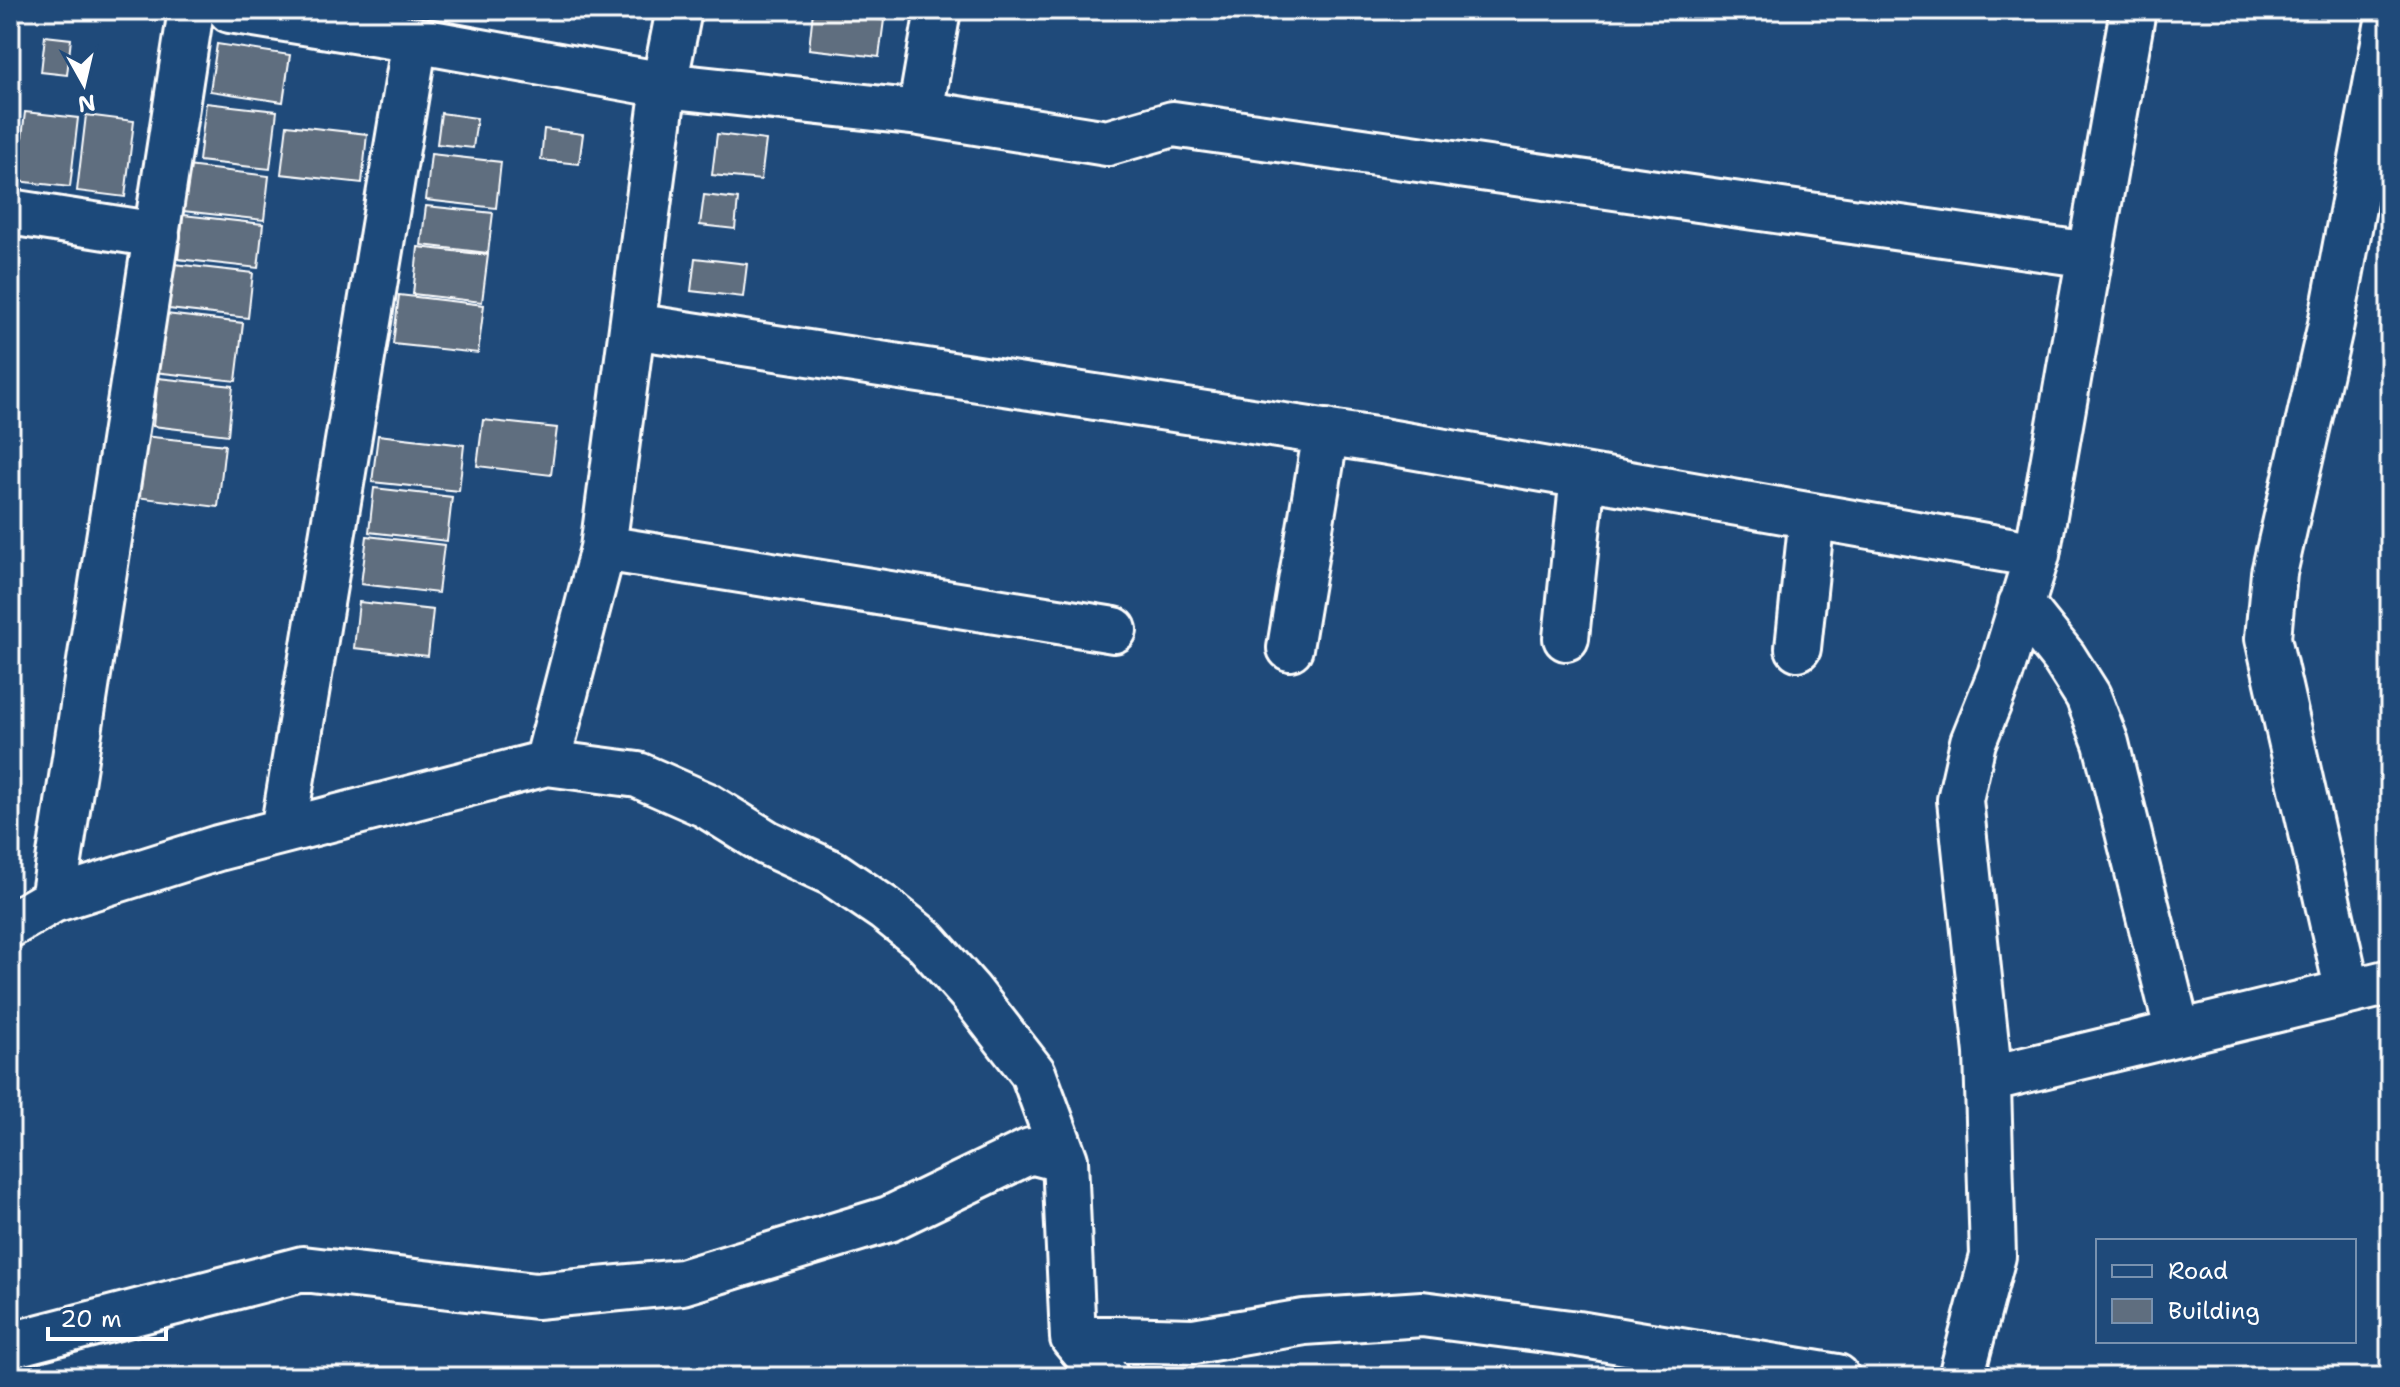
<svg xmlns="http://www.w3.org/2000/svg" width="2400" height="1387" viewBox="0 0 2400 1387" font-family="'Shantell Sans',sans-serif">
	<rect width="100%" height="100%" fill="#1f4a7a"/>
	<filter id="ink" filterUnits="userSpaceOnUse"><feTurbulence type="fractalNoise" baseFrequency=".0125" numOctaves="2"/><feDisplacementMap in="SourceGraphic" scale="16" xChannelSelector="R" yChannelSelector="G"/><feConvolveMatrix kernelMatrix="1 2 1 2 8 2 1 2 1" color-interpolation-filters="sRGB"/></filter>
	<g filter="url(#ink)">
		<!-- building -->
		<path fill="#5f6e7f" stroke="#fff" stroke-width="2" d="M813 11 884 20 879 57 809 49Z
			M45 36 71 39 67 75 41 72Z
			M217 44 290 55 283 102 210 91Z
			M206 103 277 111 270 169 199 161Z
			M25 112 78 118 70 187 17 181Z
			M441 113 477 118 473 148 437 144Z
			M86 115 134 121 125 197 77 191Z
			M287 125 367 134 362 183 281 174Z
			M544 129 583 134 579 164 541 160Z
			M717 134 766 140 761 180 712 175Z
			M431 154 501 162 496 208 426 200Z
			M179 165 269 176 264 220 174 210Z
			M704 195 738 199 735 229 700 225Z
			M426 206 493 213 488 253 421 245Z
			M183 215 263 224 258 268 178 259Z
			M418 247 488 255 482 302 413 294Z
			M695 258 747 264 743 297 691 291Z
			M174 264 253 273 248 318 169 309Z
			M399 295 484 305 478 353 393 344Z
			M166 314 243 323 236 381 154 372 158 340H163Z
			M158 378 233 386 228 435 153 426Z
			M483 420 557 428 551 475 477 466Z
			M134 435 225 445 218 507 127 496Z
			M378 435 464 445 459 491 372 482Z
			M374 488 452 497 447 541 369 532Z
			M367 536 444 545 438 593 361 584Z
			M359 602 433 610 428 656 354 648Z"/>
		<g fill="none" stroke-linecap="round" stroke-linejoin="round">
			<defs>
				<path id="minor" d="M230 10 415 40 664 85 920 113 1107 143 1173 124 2090 255
					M920 113 938 10
					M10 212 157 235
					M633 326 1382 441 2037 555 2133 10
					M603 548 1114 630
					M2021 604 2064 658 2088 696 2106 743 2178 1033
					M1566 638 1583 476
					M1290 648 1326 432
					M1798 648 1812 516
					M283 831 415 40
					M53 900 191 10
					M10 925 53 900 218 848 547 763 603 548 664 85 679 10
					M2348 992 2268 638 2274 573 2331 324 2390 11
					M1988 1079 2390 982
					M1065 1160 1073 1338 1106 1377
					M1073 1338 1194 1341 1304 1322 1422 1314 1578 1334 1837 1377
					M10 1345 303 1269 536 1296 682 1282 889 1219 1030 1151 1065 1160 1033 1073 970 992 926 942 885 909 832 873 767 843 706 805 638 775 547 763
					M1961 1377 1993 1256 1987 1053 1960 800 1973 742 2000 675 2037 555"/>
			</defs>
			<!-- minor casing -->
			<use href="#minor" stroke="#fff" stroke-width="50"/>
			<!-- minor -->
			<use href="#minor" stroke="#1f4a7a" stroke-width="44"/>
		</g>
	</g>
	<!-- margin -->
	<rect width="2400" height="1387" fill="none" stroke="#1f4a7a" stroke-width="40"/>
	<rect x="20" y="20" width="2360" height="1347" fill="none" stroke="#fff" stroke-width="3" filter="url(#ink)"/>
	<!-- legend -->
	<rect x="2096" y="1239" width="260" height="104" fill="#1f4a7a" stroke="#7992af" stroke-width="2"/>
	<rect x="2112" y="1265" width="40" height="12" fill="#1f4a7a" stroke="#7992af" stroke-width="2"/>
	<text x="2168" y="1279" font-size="24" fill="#ffffff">Road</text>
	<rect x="2112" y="1299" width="40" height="24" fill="#5f6e7f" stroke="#7992af" stroke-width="2"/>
	<text x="2168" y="1319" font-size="24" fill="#ffffff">Building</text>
	<!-- north arrow -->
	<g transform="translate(84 84) rotate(172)" stroke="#1f4a7a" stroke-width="6" paint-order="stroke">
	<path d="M0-6L14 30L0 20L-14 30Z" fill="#ffffff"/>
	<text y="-12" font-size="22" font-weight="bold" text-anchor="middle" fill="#ffffff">N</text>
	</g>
	<!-- scale -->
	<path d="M48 1327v12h118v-12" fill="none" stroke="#ffffff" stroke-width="4"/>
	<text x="60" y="1327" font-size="24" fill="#ffffff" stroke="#1f4a7a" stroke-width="6" paint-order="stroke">20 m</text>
</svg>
